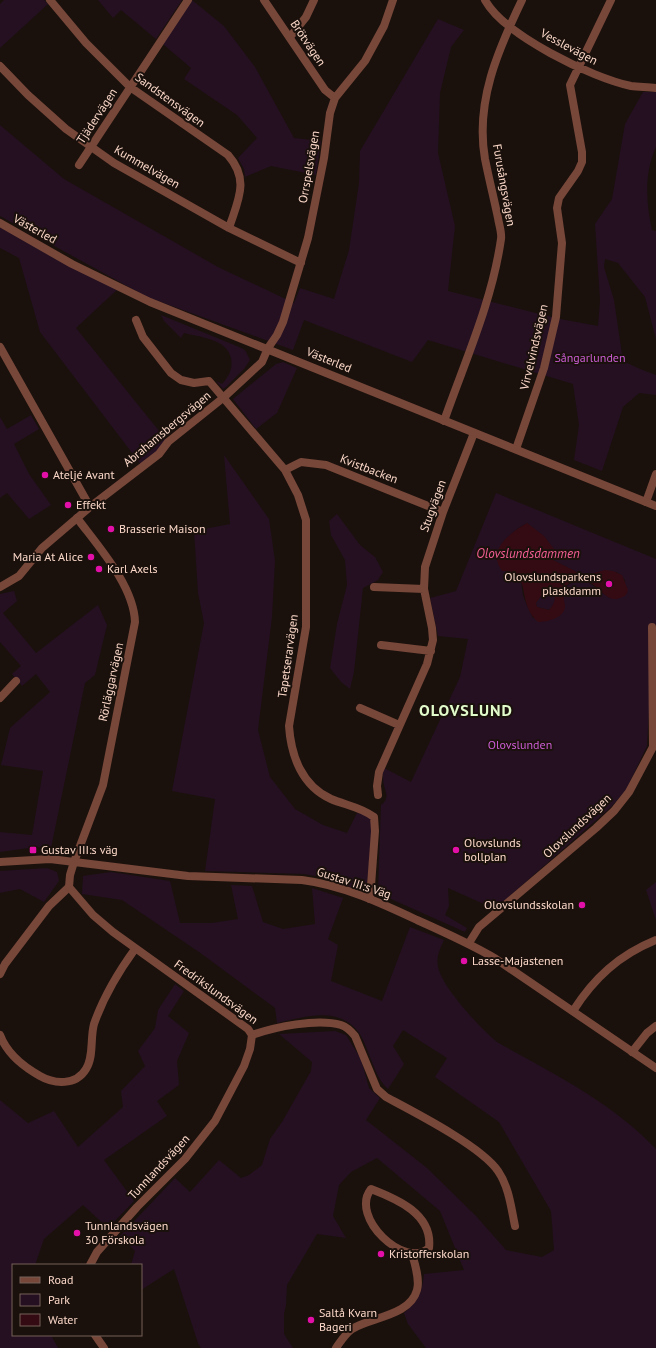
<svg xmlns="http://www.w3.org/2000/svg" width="656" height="1348" viewBox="0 0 656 1348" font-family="'PT Sans',sans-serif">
	<rect width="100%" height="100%" fill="#1b110c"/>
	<!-- green -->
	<path fill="#241021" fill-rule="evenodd" d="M4 0H44L48 4 0 48V4Z
		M98 0H182L156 39 121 10 113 18Z
		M192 0 224 26 255 67 294 138 321 141 316 175 271 166 245 177 244 169 238 158 257 138 237 115 184 79 191 68 163 44Z
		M438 19 464 30 451 47 440 93 438 153 455 226 448 291 560 319 598 326 600 300 595 224 612 199 625 124 643 92H656V147C644 173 646 203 652 230L656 231V339L645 297 618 263 605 259 604 267 614 300 623 361 640 369 656 375V395L639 393 623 407 602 471 574 460 579 425 573 384 428 340 412 362 304 320 293 350 147 297 0 216V125L64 179 218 267 294 303 300 288 334 299 349 250 359 183 360 151Z
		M0 225 120 287 76 328 168 442 142 466 40 332 19 258 0 248Z
		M161 315 239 347 245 350 250 360 244 369 226 387 223 389 216 381 222 384C229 376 233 369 231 358 227 339 200 337 184 333L181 338 164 321Z
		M283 362 297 368 277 413 256 429 233 399 276 364Z
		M31 415 39 429 14 444 29 474 51 505 29 519 7 493 0 498V417L7 429Z
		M224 455 269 519 275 561 272 617 258 730 270 777 295 809 323 825 347 833 357 813 374 817 367 884 365 888 359 890 322 877 304 874 205 871 215 799 172 791 204 623 198 593 194 531 230 524Z
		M496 493 656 559V632L651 674 647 746 626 790 611 807 495 909 448 888 449 906 445 915 467 928 465 932 382 895 378 890 381 805C392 797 383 790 383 778 382 775 383 772 384 768L411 782 460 677 468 639 438 636 430 598 456 591ZM527 523 551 559 578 573 579 582C562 583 561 592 565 607L533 618C530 611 526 604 524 598 519 582 527 572 502 571L504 541 517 529ZM617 572 625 580V587L619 598H610L588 582 591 577Z
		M337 514 360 545 375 557 383 572 378 580 363 588 354 672 350 689 341 682 330 668 337 624 347 585 345 560 331 535 329 521Z
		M552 589C557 596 556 604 549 610L537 607 536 603 543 593Z
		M14 591 17 601 3 613 36 653 98 605 107 625 95 675 85 683 51 848 36 847 0 852V832L32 835 43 771 1 765 10 728 50 692 36 674 22 686 12 674 21 666 0 642V594Z
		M47 868 57 872 59 881 44 902 20 889 0 893V871Z
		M111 872 170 881 180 923H212L238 919 231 885 252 886 263 922 283 929 315 924 312 888 343 898 328 939 338 945 331 981 382 1001 410 927 444 940C440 949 436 957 438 967 442 987 480 1028 497 1042 552 1073 612 1102 656 1149V1348H426L408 1324 404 1313C419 1300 422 1293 424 1274L464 1270 440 1211 377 1158 351 1172 339 1185 333 1216 346 1238 317 1234 287 1285 286 1305 284 1314V1334L293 1348H201L198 1343 174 1269 141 1290V1265H131L135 1251 120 1236 175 1178 190 1192 219 1160 241 1178 249 1175 262 1165 270 1139 282 1122 311 1071 312 1062 279 1034 335 1031 346 1035 361 1059 369 1088 380 1098 366 1120 427 1168 476 1216 506 1250 542 1257 554 1250 551 1211 499 1122 435 1077 447 1058 403 1030 393 1046 404 1064 388 1089C378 1080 375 1069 370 1057 367 1049 364 1041 360 1034 340 1005 305 1017 277 1023L275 1008 199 952 122 900 82 894 83 876Z
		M656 882V920L646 890Z
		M175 984 184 991 168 1016 189 1033 177 1061 179 1085 157 1101 167 1116 104 1160 134 1201 108 1228 83 1205 44 1239 35 1265H13V1335H51L58 1348H0V1100L28 1123 54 1111 78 1147 123 1107 121 1091 145 1066 138 1051 155 1028 158 1010Z"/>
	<!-- water -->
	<path fill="#350b13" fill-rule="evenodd" d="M527 523 544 536 554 549 551 559 575 571 582 579V581C577 582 571 581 567 585 561 592 564 597 565 606 565 618 547 622 538 622 515 602 534 572 502 571 486 550 510 533 527 523ZM552 589C557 596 555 604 549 610L537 607 536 603 543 593Z
		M605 570 613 571 622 575 628 590 626 595C608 608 601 586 588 582L594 573Z"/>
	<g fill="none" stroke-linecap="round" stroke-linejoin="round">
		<!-- minor -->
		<path stroke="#77473a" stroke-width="8" d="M50 0 86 43 130 87 228 155C250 180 238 200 229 228
			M264 0 325 90 335 98
			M485 0C504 35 592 78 631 86 639 87 648 87 656 88
			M290 37 306 17 314 0
			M0 66 28 95 66 129 114 163 229 228 301 263
			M79 165 188 0
			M136 320 143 337 171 373 181 380 194 383 209 381 285 470 298 495 306 520V627L289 726C291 756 302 786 331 799 345 805 361 807 374 817L375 831 370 899
			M0 347 90 507
			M268 348 277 335 283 322 308 238 324 158 330 113 335 98 365 61 384 26 393 0
			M444 421C465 361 492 302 501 239 502 233 499 225 498 218 494 199 489 179 485 159 475 102 498 50 522 0
			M516 449 544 368 556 317 562 243 557 208 559 198 578 171 582 162V152L570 85 611 0
			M285 470 301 462 326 465 443 512
			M646 502 656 474
			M374 587 424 589
			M381 645 431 651
			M0 698 16 681
			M360 708 399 725
			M378 795 377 786 379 772 427 664 433 640 432 628 424 589 425 567 443 512 474 433
			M74 862 103 785 135 622C134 586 98 546 77 518
			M469 943 479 927 596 828 614 811 629 792 653 747 652 627
			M0 974 5 964 49 906 69 887
			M573 1011C594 978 619 955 656 940
			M0 1035C7 1054 22 1066 40 1076 54 1084 76 1086 86 1069 94 1057 90 1038 94 1024 103 998 119 971 135 949
			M252 1035C275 1027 317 1018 341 1025 347 1027 351 1031 355 1036L377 1089 386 1097C414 1112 481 1146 498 1171 509 1187 511 1207 515 1226
			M632 1052 647 1033 656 1026
			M371 1189C397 1199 433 1214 429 1248 405 1270 349 1217 371 1189Z
			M336 1348C341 1341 345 1334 352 1329 371 1317 410 1316 417 1290 420 1280 415 1264 412 1254"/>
		<!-- tertiary -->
		<path stroke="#77473a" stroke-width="8" d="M0 223 72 264 150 302 656 506
			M0 587 19 576 42 548 90 507 159 454 168 442 223 398 262 362 268 348
			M0 862 50 859 188 876 302 880C342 885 381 903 417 920 444 932 471 944 496 959L656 1068
			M74 862 70 875 69 887 93 915 113 932 248 1029 252 1035 250 1049 244 1066 215 1121 185 1159 137 1207 97 1252 90 1265
			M95 1335 104 1348"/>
	</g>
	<!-- markers -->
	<g fill="#e20fa8" stroke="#1b110c" stroke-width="1.5">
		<circle cx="45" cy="475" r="4"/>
		<circle cx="68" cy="505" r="4"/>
		<circle cx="111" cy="529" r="4"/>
		<circle cx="91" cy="557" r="4"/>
		<circle cx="99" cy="569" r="4"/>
		<circle cx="609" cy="584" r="4"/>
		<rect x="29" y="846" width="8" height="8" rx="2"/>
		<circle cx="456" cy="850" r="4"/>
		<circle cx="582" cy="905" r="4"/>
		<circle cx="464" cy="961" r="4"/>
		<circle cx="77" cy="1233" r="4"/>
		<circle cx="381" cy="1254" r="4"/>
		<circle cx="311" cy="1320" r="4"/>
	</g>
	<g text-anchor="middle" stroke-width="4" stroke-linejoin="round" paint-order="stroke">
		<!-- street labels -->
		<g font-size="12" fill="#fbd8c9" stroke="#1b110c">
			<text transform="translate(308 43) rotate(56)" y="4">Brötvägen</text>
			<text transform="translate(569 47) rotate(28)" y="4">Vesslevägen</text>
			<text transform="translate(170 100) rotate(36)" y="4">Sandstensvägen</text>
			<text transform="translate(97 116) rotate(-57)" y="4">Tjädervägen</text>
			<text transform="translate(147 167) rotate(30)" y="4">Kummelvägen</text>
			<text transform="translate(309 167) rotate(-80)" y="4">Orrspelsvägen</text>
			<text transform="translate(504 185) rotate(80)" y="4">Furusångsvägen</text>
			<text transform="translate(35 229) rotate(29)" y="4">Västerled</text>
			<text transform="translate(534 347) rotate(-77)" y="4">Virvelvindsvägen</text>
			<text transform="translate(329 360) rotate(22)" y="4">Västerled</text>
			<text transform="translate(167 429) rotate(-40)" y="4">Abrahamsbergsvägen</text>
			<text transform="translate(369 469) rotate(21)" y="4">Kvistbacken</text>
			<text transform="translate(433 506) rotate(-70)" y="4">Stugvägen</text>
			<text transform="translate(288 656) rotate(-82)" y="4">Tapetserarvägen</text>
			<text transform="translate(111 682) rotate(-78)" y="4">Rörläggarvägen</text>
			<text transform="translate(577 826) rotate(-43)" y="4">Olovslundsvägen</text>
			<text transform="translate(354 883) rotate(18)" y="4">Gustav III:s Väg</text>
			<text transform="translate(216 992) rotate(36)" y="4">Fredrikslundsvägen</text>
			<text transform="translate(159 1167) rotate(-47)" y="4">Tunnlandsvägen</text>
		</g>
		<!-- park labels -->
		<g font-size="12" fill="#cb5cd5" stroke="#1b110c">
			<text x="590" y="362">Sångarlunden</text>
			<text x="520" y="749">Olovslunden</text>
		</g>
		<!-- poi labels -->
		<g font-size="12" fill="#fbd8c9" stroke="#1b110c" text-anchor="start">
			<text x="53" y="479">Ateljé Avant</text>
			<text x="76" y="509">Effekt</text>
			<text x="119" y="533">Brasserie Maison</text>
			<text x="83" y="561" text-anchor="end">Maria At Alice</text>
			<text x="107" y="573">Karl Axels</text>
			<text x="601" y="581" text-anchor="end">Olovslundsparkens<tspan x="601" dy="14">plaskdamm</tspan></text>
			<text x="464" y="847">Olovslunds<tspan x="464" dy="14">bollplan</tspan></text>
			<text x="41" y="854">Gustav III:s väg</text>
			<text x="574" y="909" text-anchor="end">Olovslundsskolan</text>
			<text x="472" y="965">Lasse-Majastenen</text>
			<text x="85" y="1230">Tunnlandsvägen<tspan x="85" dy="14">30 Förskola</tspan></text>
			<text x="389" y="1258">Kristofferskolan</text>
			<text x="319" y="1317">Saltå Kvarn<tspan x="319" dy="14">Bageri</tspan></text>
		</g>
		<!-- water labels -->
		<g font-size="13" font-style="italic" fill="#f45f95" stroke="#1b110c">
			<text x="528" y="558">Olovslundsdammen</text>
		</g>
		<!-- district labels -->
		<g font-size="16" font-weight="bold" letter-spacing="1" fill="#e2fbcb" stroke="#1b110c">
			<text x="466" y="716">OLOVSLUND</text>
		</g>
	</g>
	<!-- legend -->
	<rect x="12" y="1264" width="130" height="72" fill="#1b110c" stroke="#756158"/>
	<rect x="20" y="1277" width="20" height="6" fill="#77473a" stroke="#756158"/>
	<text x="48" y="1284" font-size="12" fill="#fbd8c9">Road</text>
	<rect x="20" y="1294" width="20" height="12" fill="#241021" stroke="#756158"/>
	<text x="48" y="1304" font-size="12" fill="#fbd8c9">Park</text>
	<rect x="20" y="1314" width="20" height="12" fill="#350b13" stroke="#756158"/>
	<text x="48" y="1324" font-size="12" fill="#fbd8c9">Water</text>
</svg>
